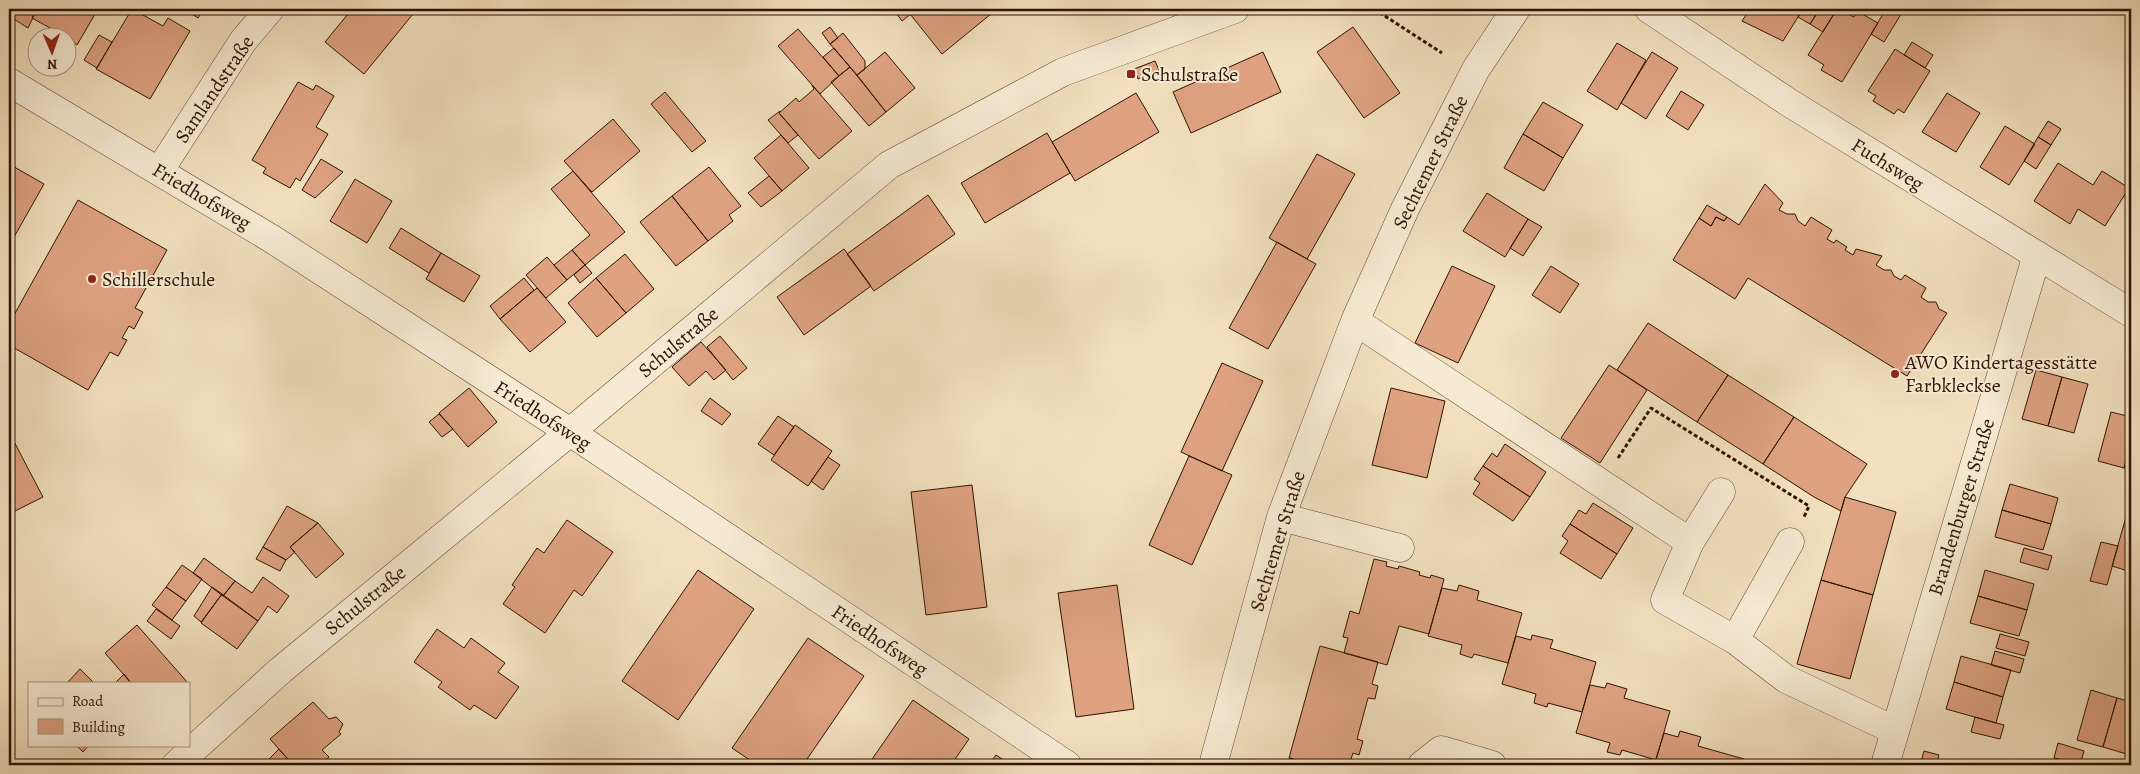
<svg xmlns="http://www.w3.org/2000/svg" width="2140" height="774" viewBox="0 0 2140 774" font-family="Alegreya,serif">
	<rect width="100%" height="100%" fill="#f1dfbd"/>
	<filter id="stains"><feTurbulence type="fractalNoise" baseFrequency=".004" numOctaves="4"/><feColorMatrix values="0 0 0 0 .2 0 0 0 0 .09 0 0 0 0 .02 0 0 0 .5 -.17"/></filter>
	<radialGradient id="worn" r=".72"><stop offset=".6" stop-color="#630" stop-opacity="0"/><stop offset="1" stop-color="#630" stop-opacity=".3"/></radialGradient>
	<!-- building -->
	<path fill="#dea281" stroke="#2f1301" d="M9 9H37L28 28 9 16Z
		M37 9H98L77 45 68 38 32 18Z
		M132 9 163 26 168 18 190 31 150 99 96 69Z
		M184 9H204L198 18Z
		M352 9H406L413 14 364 74 325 42Z
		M406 9H417L413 14Z
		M893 9H917L902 21Z
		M917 9H997L942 54 910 14Z
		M1750 9H1803L1783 41 1742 21Z
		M1803 9H1820L1810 24 1798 17Z
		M1820 9H1837L1823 32 1810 24Z
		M1837 9 1854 17 1857 11 1878 23 1842 82 1821 70 1824 65 1808 55Z
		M1886 9 1903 11 1884 42 1871 34Z
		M830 27 838 38 830 44 822 33Z
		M1353 27 1400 93 1364 118 1317 52Z
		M798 29 839 76 820 94 778 46Z
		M843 33 865 61V69L857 75 830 44Z
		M99 35 112 42 97 68 84 60Z
		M1912 42 1933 55 1925 68 1904 55Z
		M1617 43 1646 60 1617 110 1587 91Z
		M834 48 850 67 839 76 823 57Z
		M1895 49 1930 71 1904 113 1898 109 1894 114 1873 101 1876 96 1868 91Z
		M885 52 915 88 886 112 857 75Z
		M1263 52 1281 92 1191 133 1173 92Z
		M1652 52 1678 68 1646 119 1621 103Z
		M1155 61 1159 70 1138 79 1134 69Z
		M850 67 886 112 869 126 831 82Z
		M298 82 313 90 316 85 334 96 316 127 328 134 300 181 296 178 290 188 263 173 266 168 252 160Z
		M812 85 852 131 819 159 779 113 796 98 799 102 814 89Z
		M1681 91 1704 105 1688 130 1666 116Z
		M665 92 706 141 692 152 651 104Z
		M1136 93 1159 132 1075 181 1052 142Z
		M1947 93 1980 113 1956 152 1922 132Z
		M1543 102 1583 125 1563 158 1523 134Z
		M780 111 779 113 798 135 788 143 768 120Z
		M613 119 640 151 592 192 564 161Z
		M2048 121 2061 129 2051 145 2038 137Z
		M2005 126 2035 144 2009 185 1980 167Z
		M1047 133 1070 173 985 223 961 183Z
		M1523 134 1563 158 1544 191 1504 168Z
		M781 135 809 168 782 191 754 158Z
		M2038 137 2051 145 2036 169 2024 161Z
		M1317 154 1355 174 1307 259 1269 238Z
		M321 159 343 172 315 198 302 190Z
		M2058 163 2093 185 2102 171 2129 188 2105 226 2078 209 2070 224 2034 201Z
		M9 164 44 184 9 246Z
		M709 167 741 206 729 215 733 221 708 241 672 196Z
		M573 171 625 232 585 265 572 250 590 235 551 189Z
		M769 176 782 191 761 207 748 193Z
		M355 179 392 201 367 243 330 221Z
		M1765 184 1783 203 1779 210 1787 214H1795L1798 221 1805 226 1811 217 1832 230 1827 239 1834 243 1836 240 1847 247 1845 250 1853 255 1856 249 1882 256 1876 265 1884 270H1891L1894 276 1901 280 1905 275 1926 288 1921 297 1928 302H1936L1939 309 1947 313 1907 376 1748 278 1735 299 1673 260 1699 218 1711 226 1716 217 1724 221 1727 217 1739 225Z
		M1487 193 1528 219 1505 257 1463 231Z
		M928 195 955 234 874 291 847 254Z
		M672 196 708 241 676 266 640 222Z
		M78 200 167 250 135 308 143 312 134 329 129 326 122 338 127 340 118 356 110 352 88 390 9 345V324Z
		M1707 205 1727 217 1724 221 1716 217 1711 226 1699 218Z
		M1528 219 1542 227 1523 256 1510 248Z
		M401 228 441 253 429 273 389 248Z
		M1277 242 1316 264 1268 349 1229 328Z
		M844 249 871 286 804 335 777 297Z
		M572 250 585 265 567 280 554 265Z
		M441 253 480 276 464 302 426 279Z
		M625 254 654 289 626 313 596 278Z
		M547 257 567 280 546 298 526 275Z
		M585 265 592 273 580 283 574 275Z
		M1452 266 1495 286 1458 363 1415 343Z
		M1551 266 1579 284 1560 313 1532 295Z
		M524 278 534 290 500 319 490 306Z
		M596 278 626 313 597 337 568 303Z
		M537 288 566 322 530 352 500 319Z
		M1648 323 1728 375 1697 422 1617 370Z
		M720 336 747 368 733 380 707 347Z
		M701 342 726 370 714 380 706 371 689 386 672 367Z
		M1222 363 1263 381 1222 471 1181 452Z
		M1609 365 1647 390 1600 463 1561 438Z
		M2036 370 2062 377 2048 426 2022 419Z
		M1728 375 1794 417 1763 464 1697 422Z
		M2062 377 2088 384 2074 433 2048 426Z
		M469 388 497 422 468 447 439 413Z
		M1391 388 1445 401 1427 478 1372 465Z
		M710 398 731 414 722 425 701 411Z
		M2111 412 2131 417V442L2124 468 2098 461Z
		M439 414 453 429 442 437 429 422Z
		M778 416 794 427 774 455 758 444Z
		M1794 417 1867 464 1845 497 1841 511 1814 497 1763 464Z
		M795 425 832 451 808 486 771 460Z
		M9 432 43 497 9 514Z
		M2131 442V470L2124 468Z
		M1505 444 1546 472 1530 497 1483 466 1492 453 1497 457Z
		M1189 456 1232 475 1192 565 1149 545Z
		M828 457 840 465 823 490 811 481Z
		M1483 466 1530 497 1513 521 1473 494 1480 483 1474 479Z
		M2010 484 2058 498 2051 524 2002 510Z
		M972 485 987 607 926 615 911 492Z
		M1845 497 1896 512 1873 595 1821 580Z
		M1593 503 1633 528 1617 554 1570 524 1579 510 1586 514Z
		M287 506 318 523 290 547 295 552 286 560 263 547Z
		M2002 510 2051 524 2043 550 1995 537Z
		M2126 517 2131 518V572L2112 566Z
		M567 520 613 552 582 596 574 590 545 633 503 604 515 587 512 585 537 548 544 553Z
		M318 523 344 554 316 578 290 547Z
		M1570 524 1617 554 1601 579 1560 553 1568 541 1562 536Z
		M2101 542 2118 546 2107 585 2090 581Z
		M263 547 286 560 280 571 256 559Z
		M2024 548 2052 556 2048 570 2020 562Z
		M204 558 235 581 223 596 193 573Z
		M1374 559 1387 562 1386 566 1398 569 1399 566 1420 572 1419 575 1430 578 1431 575 1444 579 1429 634 1399 626 1387 665 1344 653 1348 638 1343 637 1350 611 1359 614Z
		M182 565 202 579 186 601 166 587Z
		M698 570 754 609 678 720 622 681Z
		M1985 570 2034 584 2027 610 1978 596Z
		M263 577 289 596 277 613 268 606 258 621 223 596 235 581 252 593Z
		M1821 580 1873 595 1850 679 1797 664Z
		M1117 585 1134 709 1076 717 1058 593Z
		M1459 585 1479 591 1477 600 1522 613 1508 663 1474 654 1472 658 1460 654 1462 645 1428 636 1442 588 1457 591Z
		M166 587 186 601 172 620 152 605Z
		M212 587 222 594 201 622 194 616Z
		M222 594 258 621 237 649 201 623Z
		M1978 596 2027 610 2019 636 1970 623Z
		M156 609 180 626 171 639 147 621Z
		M137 625 188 683H131L105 653Z
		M437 629 464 648 471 638 505 663 498 672 519 687 496 719 474 705 470 710 438 687 442 682 414 662Z
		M2000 634 2029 642 2025 656 1996 648Z
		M1532 635 1553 640 1550 648 1596 662 1582 712 1548 703 1547 707 1534 703 1536 694 1502 684 1516 636 1531 640Z
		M808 638 864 676 803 765H757L732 748Z
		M1320 646 1378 662 1372 684 1378 686 1376 694 1375 699 1368 698 1357 739 1363 741 1359 755 1353 753 1349 765H1316L1289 758Z
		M1995 651 2024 659 2020 673 1991 665Z
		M1961 656 2011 670 2003 697 1954 682Z
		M80 669 94 683H67Z
		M124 674 131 683H115Z
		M1954 682 2003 697 1996 723 1946 709Z
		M1607 683 1627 689 1624 698 1670 711 1656 760 1622 750 1620 755 1607 752 1610 743 1576 733 1590 685 1605 688Z
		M2091 690 2117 698 2103 747 2077 740Z
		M2117 698 2131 702 2130 755 2103 747Z
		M913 700 969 739 951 765H868Z
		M313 702 329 719 336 717 343 724 339 732 341 734 322 750 329 757 320 765H293L270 739Z
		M1975 717 2004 725 2000 739 1971 732Z
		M1680 731 1701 737 1698 746 1744 759 1742 765H1654L1664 733 1678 737Z
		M2058 743 2084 751 2080 765 2054 758Z
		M76 745H89L83 752Z
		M279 749 293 765H271L267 761Z
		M1924 751 1939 755 1936 765H1920Z
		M996 755 1011 765H988Z
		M1290 758 1316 765H1288Z"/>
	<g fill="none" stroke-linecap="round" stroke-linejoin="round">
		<defs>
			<path id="minor" d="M1649 9 1788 102 2131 313
				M9 82 272 239 570 432 1067 765
				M160 170 243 41 270 9
				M1355 321 1690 542 1665 600 1735 640
				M1281 517 1400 548
				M1690 542 1721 492
				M1790 542 1735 640 1786 679 1894 730
				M176 765 281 670 570 432 889 165 1063 72 1235 9
				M1213 765 1281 517 1355 321 1405 209 1476 69 1516 9
				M1422 765 1441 750 1492 765
				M1885 765 2037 255"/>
		</defs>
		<!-- minor casing -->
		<use href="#minor" stroke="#604630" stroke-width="29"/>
		<!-- path -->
		<path stroke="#2f1301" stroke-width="3" stroke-dasharray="4 2.5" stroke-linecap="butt" d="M1374 9 1442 53
			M1618 458 1651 408 1809 506 1804 517"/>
		<!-- minor -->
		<use href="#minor" stroke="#f6ead4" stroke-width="28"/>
	</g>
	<!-- markers -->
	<g fill="#8f2418" stroke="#f6ead4" stroke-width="2">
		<rect x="1126" y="69" width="10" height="10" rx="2.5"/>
		<circle cx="92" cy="279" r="5"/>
		<circle cx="1895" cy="374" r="5"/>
	</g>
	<g text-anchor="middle" stroke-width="4" stroke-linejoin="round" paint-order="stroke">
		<!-- poi labels -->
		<g font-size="20" fill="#2f1301" stroke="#f6ead4" text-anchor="start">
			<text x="1141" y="81">Schulstraße</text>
			<text x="102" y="286">Schillerschule</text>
			<text x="1905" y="369">AWO Kindertagesstätte<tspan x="1905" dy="23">Farbkleckse</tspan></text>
		</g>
		<!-- street labels -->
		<g font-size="20" fill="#2f1301" stroke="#f6ead4">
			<text transform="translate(214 89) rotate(-56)" y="7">Samlandstraße</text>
			<text transform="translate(1430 162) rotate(-64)" y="7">Sechtemer Straße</text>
			<text transform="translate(1888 164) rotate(32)" y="7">Fuchsweg</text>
			<text transform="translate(202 196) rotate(31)" y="7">Friedhofsweg</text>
			<text transform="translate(678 342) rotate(-40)" y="7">Schulstraße</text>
			<text transform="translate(543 415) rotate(33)" y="7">Friedhofsweg</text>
			<text transform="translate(1961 507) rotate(-73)" y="7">Brandenburger Straße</text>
			<text transform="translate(1277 541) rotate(-73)" y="7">Sechtemer Straße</text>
			<text transform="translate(365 600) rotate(-39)" y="7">Schulstraße</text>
			<text transform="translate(880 640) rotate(34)" y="7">Friedhofsweg</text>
		</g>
	</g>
	<!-- margin -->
	<rect width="2140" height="774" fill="none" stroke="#f1dfbd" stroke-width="30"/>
	<rect x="10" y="10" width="2120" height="754" fill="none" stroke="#2f1301" stroke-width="2.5"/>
	<rect x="15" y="15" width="2110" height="744" fill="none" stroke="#2f1301"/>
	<!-- legend -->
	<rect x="28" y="682" width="162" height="65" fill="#f6ead4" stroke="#a69480"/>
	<rect x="38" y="698" width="25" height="8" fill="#f6ead4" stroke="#a69480"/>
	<text x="72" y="706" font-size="15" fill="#2f1301">Road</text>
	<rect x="38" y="719" width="25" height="15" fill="#dea281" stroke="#a69480"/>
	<text x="72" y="732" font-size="15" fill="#2f1301">Building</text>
	<!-- north arrow -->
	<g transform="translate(52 52) rotate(178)"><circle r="24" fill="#f6ead4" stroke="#a69480"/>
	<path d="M0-4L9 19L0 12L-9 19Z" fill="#8f2418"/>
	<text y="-8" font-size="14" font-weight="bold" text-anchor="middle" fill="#2f1301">N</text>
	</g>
	<rect width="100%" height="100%" filter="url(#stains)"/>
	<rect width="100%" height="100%" fill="url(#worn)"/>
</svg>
